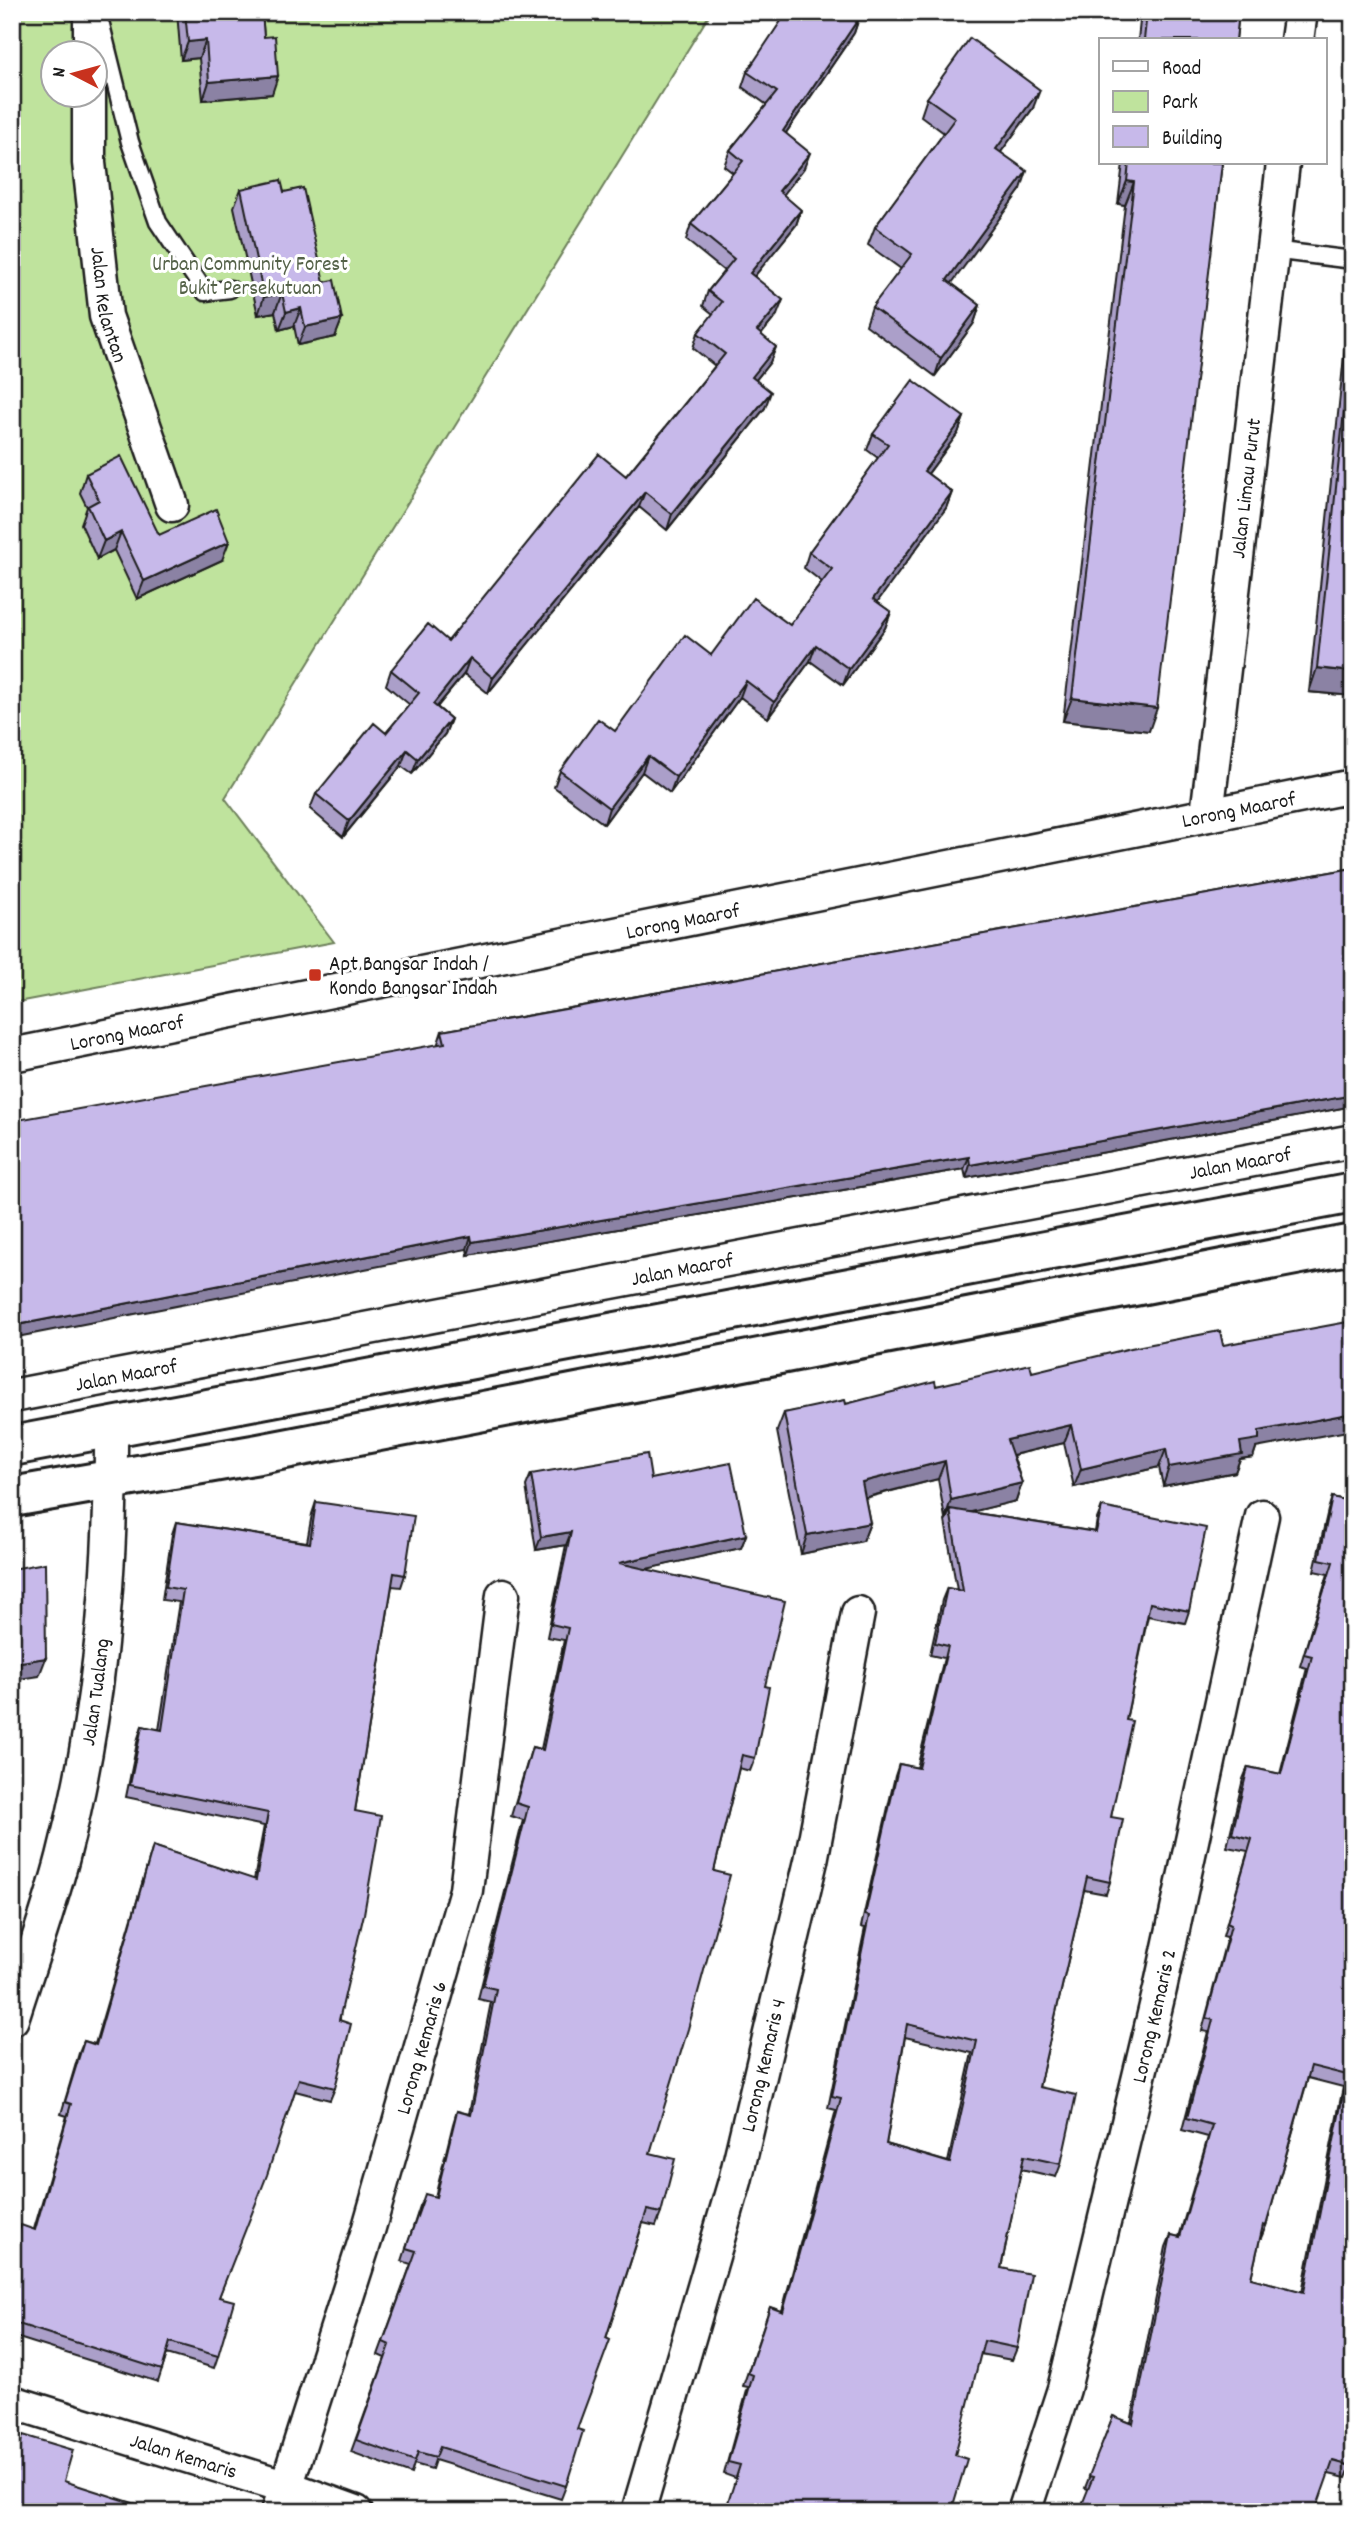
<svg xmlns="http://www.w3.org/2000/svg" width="1365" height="2524" viewBox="0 0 1365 2524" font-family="Dekko,sans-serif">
	<rect width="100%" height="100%" fill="#fff"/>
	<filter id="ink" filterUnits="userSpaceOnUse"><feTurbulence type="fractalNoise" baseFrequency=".0143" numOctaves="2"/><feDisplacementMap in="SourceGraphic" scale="14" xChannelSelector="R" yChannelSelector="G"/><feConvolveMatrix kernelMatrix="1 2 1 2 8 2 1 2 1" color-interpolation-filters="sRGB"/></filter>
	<g filter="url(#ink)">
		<!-- green -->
		<path fill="#bfe39d" stroke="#6e805c" stroke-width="2" fill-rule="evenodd" d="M12 12H711L225 798 334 942 12 1003ZM52 52H94V94H52Z"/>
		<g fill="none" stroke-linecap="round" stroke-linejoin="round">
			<defs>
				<path id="service" d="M101 25 130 142 158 222 205 292 230 289
					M1272 250 1353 260"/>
				<g id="minor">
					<path d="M1297 40 1301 12"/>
					<path d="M90 52V12"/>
					<path id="s1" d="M89 94V163L106 316 172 505"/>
					<path id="s2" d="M1207 815 1283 163"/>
					<path id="s3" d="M12 1055 1353 786"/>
					<path id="s4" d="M12 1396 1353 1141"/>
					<path id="s5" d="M12 2019C29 1965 49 1911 63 1857 99 1719 112 1571 111 1429"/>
					<path id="s6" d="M12 2402 287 2487 356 2512"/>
					<path id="s7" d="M278 2512 368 2231 466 1890 503 1595"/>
					<path id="s8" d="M638 2512 735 2181 811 1861 858 1613"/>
					<path id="s9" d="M1024 2512 1064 2389 1160 1989 1262 1516"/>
				</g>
				<path id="secondary" d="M12 1446 1353 1193
					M12 1497 259 1454 1353 1244"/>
			</defs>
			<!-- service casing -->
			<use href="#service" stroke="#1c1c1c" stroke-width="21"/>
			<!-- minor casing -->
			<use href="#minor" stroke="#1c1c1c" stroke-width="37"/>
			<!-- secondary casing -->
			<use href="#secondary" stroke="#1c1c1c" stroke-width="44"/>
			<!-- service -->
			<use href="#service" stroke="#fff" stroke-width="16"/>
			<!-- minor -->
			<use href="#minor" stroke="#fff" stroke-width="32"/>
			<!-- secondary -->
			<use href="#secondary" stroke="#fff" stroke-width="38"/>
		</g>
		<!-- wall -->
		<path fill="#ab9fc9" stroke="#1c1c1c" stroke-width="2" fill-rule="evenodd" d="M177 12H262L264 37 272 94 203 100 199 58 181 60Z
			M1141 12H1239L1236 40H1138Z
			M855 15 859 18 854 33 786 133 804 168 783 195 801 210 796 225 754 276 777 315 761 335 776 347 770 362 756 380 765 408 667 530 639 507 488 693 464 674 437 707 451 719 445 734 412 774 401 766 343 837 310 809 316 794 386 733 410 705 386 685 391 670 448 641 626 476 715 366 693 348 698 333 713 314 703 306 708 291 724 271 686 240 691 224 733 173 724 166 730 150 767 105 742 87 747 72Z
			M927 98 1033 108 1001 152 1021 189 951 283 980 305 974 323 935 376 866 325 872 307 901 269 868 245 875 227 944 133 921 116Z
			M1123 163H1222L1149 731 1063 721 1125 205 1118 204Z
			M241 189 284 192 324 282 342 319 335 337 298 345 294 326 279 330 275 312 258 315 234 207Z
			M1353 208V250L1349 248Z
			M1353 270V696L1309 692Z
			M964 417 958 433 928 474 952 492 946 508 877 602 891 612 885 628 843 685 810 661 768 718 740 697 670 793 642 772 604 824 554 787 560 771 615 731 711 655 790 625 822 582 804 568 809 552 878 458 867 450 873 434Z
			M86 474 159 535 222 560 137 599 114 550 97 559 81 524 87 507 80 493Z
			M1353 868V1106L966 1178 964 1169 468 1255 438 1043 442 1031Z
			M1223 1345 1256 1448 1253 1457 1240 1459 1235 1472 1163 1486 1159 1467 1074 1487 1064 1443 1013 1455 1022 1483 1016 1501 970 1512 1095 1532 1097 1519 1102 1507 1189 1611 1185 1623 1148 1616 1126 1720 1111 1817 1110 1882 1106 1894 1084 1890 1039 2087 1061 2164 1056 2177 1021 2169 1001 2268 1017 2348 1012 2360 980 2354 735 2478 724 2474 748 2387 743 2386 770 2307 782 2311 836 2110 828 2108 865 1928 861 1927 895 1776 899 1764 917 1768 944 1658 930 1655 942 1600 947 1588 957 1590 945 1521 947 1518H945L938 1479 865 1498 870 1523 863 1541 801 1554 777 1431 784 1413 846 1404 936 1386ZM905 2037 972 2053 948 2162 886 2144Z
			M531 1474 651 1479 746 1535 741 1548 645 1569 765 1686 755 1758 750 1771 739 1768 714 1871 650 2153 661 2213 656 2226 643 2223 577 2429 566 2486 561 2499 435 2460 432 2469 414 2464 411 2474 351 2452 385 2358 378 2355 411 2264 402 2261 420 2206 435 2197 453 2124 457 2111 469 2114 491 2002 478 1999 523 1820 511 1816 532 1747 541 1749 564 1640 547 1637 566 1545 536 1550 526 1486Z
			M1332 1497 1353 1502 1351 2466 1346 2478 1329 2474 1088 2489 1085 2488 1113 2416 1131 2423 1166 2247 1171 2235 1179 2237 1208 2137 1182 2130 1208 2032 1202 2031 1227 1937 1223 1936 1248 1851 1227 1847 1243 1779 1248 1767 1280 1774 1307 1668 1300 1666 1328 1574 1314 1571 1328 1510ZM1308 2078 1343 2087 1302 2292 1251 2278 1260 2238H1261L1266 2226Z
			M316 1502 405 1575 401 1587 392 1586 355 1811 335 2088 330 2100 295 2091 219 2297 218 2356 214 2368 167 2354 158 2382 12 2336V2252L34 2229 67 2116 61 2114 79 2053 84 2041 95 2044 153 1846 254 1880 264 1826 126 1797 138 1738 142 1726 159 1730 179 1602 162 1600 172 1534 176 1522 307 1542 312 1514Z"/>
		<!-- shaded-wall -->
		<path fill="#8b82a4" stroke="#1c1c1c" stroke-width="2" d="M859 18 854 33 777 146 783 131Z
			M206 40 199 58 181 60 188 42Z
			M278 76 272 94 203 100 209 82Z
			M1040 90 1033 108 990 167 996 149Z
			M810 153 804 168 774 207 779 191Z
			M1027 171 1021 189 941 298 947 280Z
			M1127 181 1134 182 1125 205 1118 204Z
			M801 210 796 225 745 288 750 273Z
			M282 293 275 312 258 315 264 297Z
			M783 300 777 315 751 347 757 331Z
			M980 305 974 323 935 376 941 358Z
			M301 308 294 326 279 330 286 312Z
			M342 319 335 337 298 345 305 327Z
			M776 347 770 362 746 392 752 377Z
			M771 392 765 408 667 530 672 514Z
			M964 417 958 433 918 487 924 471Z
			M645 492 639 507 488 693 493 678Z
			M952 492 946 508 867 616 873 599Z
			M121 532 114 550 97 559 104 541Z
			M229 542 222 560 137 599 144 581Z
			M891 612 885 628 843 685 849 669Z
			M816 645 810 661 768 718 774 702Z
			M470 658 464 674 427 719 433 704Z
			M1317 668 1353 672V696L1309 692Z
			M746 681 740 697 670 793 676 777Z
			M1072 698 1157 708 1149 731 1063 721Z
			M451 719 445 734 412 774 418 759Z
			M407 750 401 766 343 837 349 821Z
			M648 756 642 772 604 824 609 808Z
			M1353 1095V1106L966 1178 970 1165Z
			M969 1157 964 1169 468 1255 472 1242Z
			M471 1236 467 1249 12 1338V1326Z
			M1353 1413V1430L1256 1448 1253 1457 1240 1459 1235 1472 1163 1486 1169 1467 1240 1442 1259 1431Z
			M1071 1425 1064 1443 1000 1458 1007 1440Z
			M1166 1449 1159 1467 1074 1487 1081 1469Z
			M945 1461 938 1479 855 1500 862 1482Z
			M1022 1483 1016 1501 951 1517 950 1509 947 1518H945L951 1500Z
			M870 1523 863 1541 801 1554 807 1535Z
			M571 1532 566 1545 536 1550 541 1537Z
			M746 1535 741 1548 615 1576 619 1563Z
			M46 1658 39 1676 13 1680 20 1662Z"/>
		<!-- building -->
		<path fill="#c7b9ea" stroke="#1c1c1c" stroke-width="2" fill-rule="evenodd" d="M185 12H262L264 37 275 36 278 76 209 82 206 40 188 42Z
			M787 12H852L859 18 783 131 810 153 779 191 801 210 750 273 783 300 757 331 776 347 752 377 771 392 672 514 645 492 493 678 470 658 433 704 451 719 418 759 407 750 349 821 316 794 374 723 386 733 419 693 391 670 428 624 448 641 599 454 626 476 725 354 698 333 722 302 708 291 734 259 691 224 743 161 730 150 777 92 747 72Z
			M1147 12H1239L1236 40H1144Z
			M970 38 1040 90 996 149 1027 171 947 280 980 305 941 358 872 307 912 254 875 227 955 118 927 98Z
			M1129 163H1222L1157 708 1072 698 1134 182 1127 181Z
			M281 180 284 192 303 188 324 282 334 280 342 319 305 327 301 308 286 312 282 293 264 297 241 189Z
			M1353 326V672L1317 668Z
			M913 380 964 417 924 471 952 492 873 599 891 612 849 669 816 645 774 702 746 681 676 777 648 756 609 808 560 771 598 719 615 731 685 635 711 655 753 598 790 625 832 569 809 552 888 444 873 434Z
			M121 456 159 535 216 509 229 542 144 581 121 532 104 541 88 506 99 500 86 474Z
			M1353 868V1095L970 1165 969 1157 472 1242 471 1236 12 1326V1121L445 1043 442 1031Z
			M1353 1321V1413L1259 1431V1439L1240 1442 1242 1454 1169 1467 1166 1449 1081 1469 1071 1425 1007 1440 1022 1483 951 1500 945 1461 862 1482 870 1523 807 1535 784 1413 845 1400 846 1404 935 1381 936 1386 1030 1364 1032 1372 1131 1348 1220 1331 1223 1345Z
			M647 1454 651 1479 731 1463 746 1535 619 1563 785 1601 765 1686 769 1687 755 1758 742 1755 714 1871 730 1875 688 2029 650 2153 675 2159 661 2213 647 2210 606 2338 610 2340 577 2429 583 2431 566 2486 440 2447 436 2457 418 2452 415 2461 356 2440 390 2345 383 2342 416 2251 406 2248 425 2194 436 2197 457 2111 471 2115 496 1989 483 1986 528 1807 516 1803 532 1747 543 1750 568 1628 551 1624 571 1532 541 1537 531 1474Z
			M1332 1497 1353 1502V2458L1351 2466 1333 2461 1315 2512H1079L1093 2477 1089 2476 1113 2416 1133 2424 1171 2235 1180 2237 1212 2125 1187 2118 1213 2020 1206 2018 1231 1925 1227 1923 1252 1839 1232 1834 1248 1767 1281 1774 1312 1656 1304 1654 1333 1562 1319 1559ZM1311 2066 1347 2075 1304 2292 1251 2278 1263 2225 1266 2226Z
			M316 1502 414 1516 405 1575 394 1573 355 1811 381 1816 364 1914 339 2020 351 2024 335 2088 299 2079 267 2175 219 2297 234 2301 218 2356 170 2342 162 2370 12 2322V2253L21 2225 35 2230 71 2104 65 2102 84 2041 96 2045 153 1846 256 1880 268 1813 130 1785 142 1726 162 1730 183 1590 166 1587 176 1522 310 1543Z
			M1102 1507 1206 1528 1189 1611 1150 1603 1126 1720 1132 1721 1111 1817 1123 1819 1110 1882 1087 1877 1039 2087 1076 2095 1061 2164 1024 2156 1001 2268 1031 2274 1017 2348 984 2341 955 2455 967 2459 951 2512H725L740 2465 728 2462 753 2375 748 2373 770 2307 783 2312 841 2098 832 2096 869 1916 865 1915 899 1764 919 1768 948 1646 935 1643 947 1588 963 1591 950 1509 1096 1532ZM907 2024 977 2041 950 2163 886 2144Z
			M45 1563 46 1658 20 1662 12 1742V1569Z
			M12 1798 20 1799 14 1864H12Z
			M23 2435 73 2450 64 2481 161 2512H12V2450L18 2452Z"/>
	</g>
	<!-- markers -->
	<rect fill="#c8321e" stroke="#fff" stroke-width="2.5" x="308" y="968" width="14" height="14" rx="3.5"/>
	<g text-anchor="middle" stroke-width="6" stroke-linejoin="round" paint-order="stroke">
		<!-- park labels -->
		<g font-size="21" fill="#556249" stroke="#fff">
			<text x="250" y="270">Urban Community Forest<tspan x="250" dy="24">Bukit Persekutuan</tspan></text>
		</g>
		<!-- street labels -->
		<g font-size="21" fill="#1c1c1c" stroke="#fff">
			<text dy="7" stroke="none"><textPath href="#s1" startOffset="212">Jalan Kelantan</textPath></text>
			<text dy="7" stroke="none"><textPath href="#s2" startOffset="329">Jalan Limau Purut</textPath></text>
			<text dy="7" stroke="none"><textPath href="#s3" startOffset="1251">Lorong Maarof</textPath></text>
			<text dy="7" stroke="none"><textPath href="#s3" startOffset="684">Lorong Maarof</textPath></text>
			<text dy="7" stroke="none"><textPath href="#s3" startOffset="117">Lorong Maarof</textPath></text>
			<text dy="7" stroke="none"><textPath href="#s4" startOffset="1250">Jalan Maarof</textPath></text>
			<text dy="7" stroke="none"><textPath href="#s4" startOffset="682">Jalan Maarof</textPath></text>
			<text dy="7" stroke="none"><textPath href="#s4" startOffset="116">Jalan Maarof</textPath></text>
			<text dy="7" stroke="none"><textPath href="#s5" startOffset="338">Jalan Tualang</textPath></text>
			<text dy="7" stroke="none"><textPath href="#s9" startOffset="513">Lorong Kemaris 2</textPath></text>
			<text dy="7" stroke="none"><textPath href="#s7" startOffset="486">Lorong Kemaris 6</textPath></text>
			<text dy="7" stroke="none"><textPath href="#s8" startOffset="464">Lorong Kemaris 4</textPath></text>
			<text dy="7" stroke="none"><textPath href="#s6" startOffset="180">Jalan Kemaris</textPath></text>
		</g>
		<!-- poi labels -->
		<g font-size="21" fill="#1c1c1c" stroke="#fff" text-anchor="start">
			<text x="329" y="970">Apt Bangsar Indah /<tspan x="329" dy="24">Kondo Bangsar Indah</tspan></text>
		</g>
	</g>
	<!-- margin -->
	<rect width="1365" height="2524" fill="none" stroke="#fff" stroke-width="42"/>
	<rect x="21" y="21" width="1323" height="2482" fill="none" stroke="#1c1c1c" stroke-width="2.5" filter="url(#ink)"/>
	<!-- legend -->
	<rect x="1099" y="38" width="228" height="126" fill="#ffffff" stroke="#a4a4a4" stroke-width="2"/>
	<rect x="1113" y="61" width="35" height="10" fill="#ffffff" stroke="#a4a4a4" stroke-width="2"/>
	<text x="1162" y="74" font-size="21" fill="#1c1c1c">Road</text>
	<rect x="1113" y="91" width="35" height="21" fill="#bfe39d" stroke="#a4a4a4" stroke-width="2"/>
	<text x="1162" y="108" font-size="21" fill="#1c1c1c">Park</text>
	<rect x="1113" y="126" width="35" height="21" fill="#c7b9ea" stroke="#a4a4a4" stroke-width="2"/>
	<text x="1162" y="144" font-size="21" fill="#1c1c1c">Building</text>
	<!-- north arrow -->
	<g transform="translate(74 74) rotate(276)"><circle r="33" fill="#ffffff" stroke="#a4a4a4" stroke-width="2"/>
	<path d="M0-5L12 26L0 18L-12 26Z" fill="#c8321e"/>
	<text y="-10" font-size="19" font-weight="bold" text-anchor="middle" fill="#1c1c1c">N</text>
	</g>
</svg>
